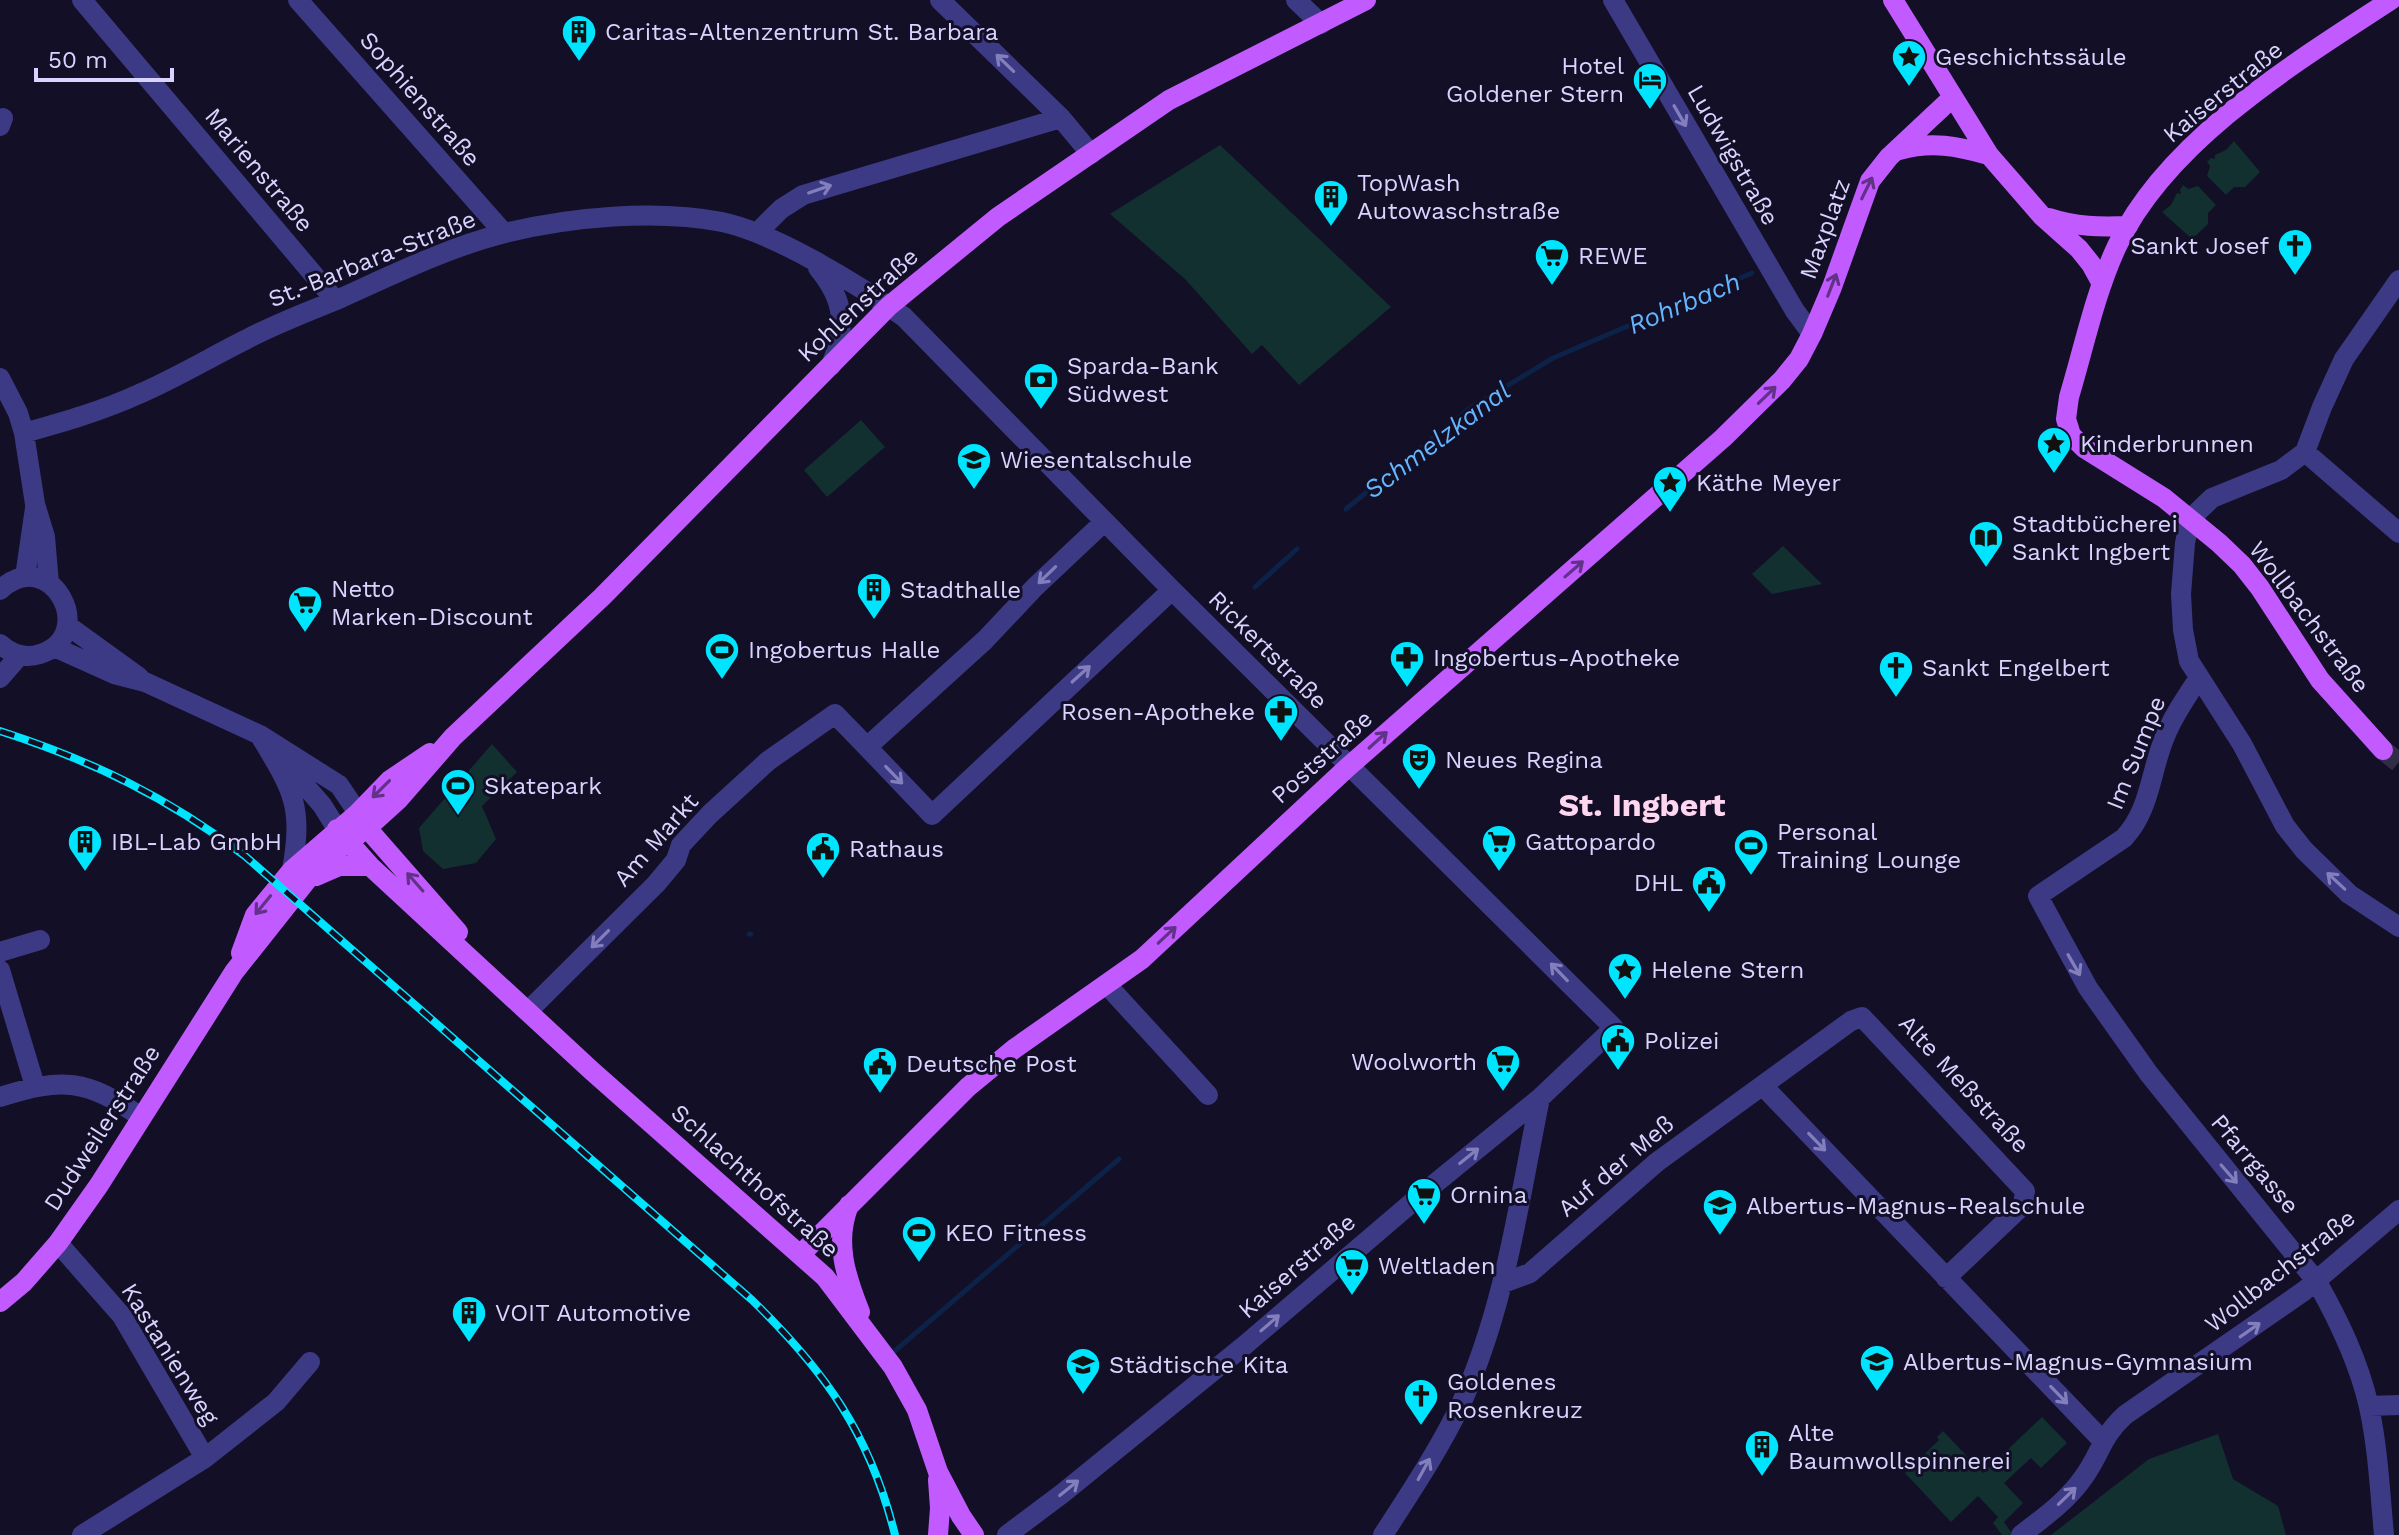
<svg xmlns="http://www.w3.org/2000/svg" width="2399" height="1535" viewBox="0 0 2399 1535" font-family="'Work Sans',sans-serif">
	<rect width="100%" height="100%" fill="#130f26"/>
	<!-- green -->
	<path fill="#12302f" d="M2234 141 2260 172 2245 187H2234L2226 195 2207 176 2210 166 2207 162 2211 158 2215 159V155L2226 150Z
		M1220 145 1391 307 1299 385 1262 345 1252 354 1185 279 1110 214Z
		M2183 185 2188 189 2198 186 2216 205 2208 213V224L2192 239 2162 212 2171 205 2177 193 2181 194 2180 190Z
		M861 420 885 447 827 497 804 470Z
		M1783 546 1822 584 1772 594 1752 574Z
		M492 744 517 772 482 806 496 839 476 863 443 869 423 851 419 828Z
		M2042 1417 2067 1443 2041 1468 2031 1458 2004 1483 2023 1503 2004 1522 2013 1535H2002L1993 1523 1998 1517 1978 1496 1951 1522 1905 1473 1939 1440 1937 1437 1943 1431 1983 1473Z
		M2218 1434 2233 1479 2278 1506 2286 1535H2051L2149 1459Z"/>
	<g fill="none" stroke-linecap="round" stroke-linejoin="round">
		<!-- stream -->
		<path stroke="#0c2248" stroke-width="5" d="M1346 509 1469 409 1553 358 1752 273
			M1255 587 1297 549
			M749 934H751
			M889 1356 1119 1159"/>
		<!-- major-tunnel -->
		<path stroke="#312d47" stroke-width="20" stroke-dasharray="20 10" stroke-linecap="butt" d="M2383 750 2399 763"/>
		<!-- minor -->
		<path stroke="#3d3a85" stroke-width="20" d="M82 0 335 300
			M298 0 504 233
			M940 0 1061 118 1091 154
			M1296 0 1321 24
			M1613 0 1795 311 1812 334
			M0 126 3 118
			M757 233 781 209 803 195 1061 118
			M818 268C846 302 846 326 831 366
			M2399 280 2344 359 2322 407 2305 452 2281 470 2212 498 2190 519 2185 543 2181 594 2183 630 2189 661 2242 744 2285 826 2304 850 2349 894 2399 927
			M0 378 18 413 24 433 35 504 45 537 49 583
			M24 433C63 422 102 411 139 394 176 378 211 357 247 339 277 323 310 311 341 298 394 274 449 247 505 233 571 217 655 209 722 222 775 233 859 285 904 317L1172 590 1614 1028 1540 1098 1416 1199 1245 1345 1063 1493 1007 1535
			M2305 452 2399 533
			M1104 522 1035 587 985 640 867 747 932 815 1172 590
			M25 577 35 508
			M0 590C50 543 100 635 40 654 25 659 11 654 0 644
			M67 625 139 677
			M54 647 114 674 145 682 260 735 339 785 358 813
			M0 678 20 655
			M2198 679C2186 698 2172 717 2164 739 2150 774 2150 810 2124 838L2038 896 2088 988 2149 1074 2317 1282C2339 1321 2359 1362 2369 1407 2378 1448 2380 1492 2384 1535
			M262 739C294 792 303 807 292 870
			M287 765 322 805 337 829
			M0 952 40 940
			M0 970 35 1086
			M1107 985 1208 1095
			M528 1011 656 884 676 860 681 845 710 814 768 761 835 714 867 747
			M1763 1086 2102 1440
			M0 1097C63 1077 86 1079 141 1117
			M58 1243 122 1316 205 1458
			M1503 1283 1530 1273 1657 1162 1851 1021 1862 1017 2025 1191 2023 1205 1946 1278
			M2369 1406 2399 1405
			M82 1535 205 1458 276 1402 310 1362
			M1383 1535C1410 1493 1439 1450 1461 1404 1505 1308 1519 1201 1540 1098
			M2021 1535C2043 1518 2067 1501 2083 1478 2101 1454 2100 1438 2125 1415L2304 1291 2399 1210"/>
		<!-- major -->
		<path stroke="#c25bff" stroke-width="20" d="M1893 0 1989 155 2042 216 2079 249 2091 264 2102 284
			M1899 150C1932 141 1957 146 1989 155
			M2049 218C2076 227 2100 227 2128 226
			M2383 750 2320 680 2260 588 2242 565 2219 543 2164 498 2084 448 2071 435 2066 419 2069 397C2084 347 2095 293 2117 246 2167 140 2296 62 2391 0
			M360 816 367 828 458 932
			M337 829 370 866 592 1071 825 1277 893 1367 917 1410 938 1472 961 1516 974 1535
			M316 876 339 866H370
			M241 953 255 915 292 870 358 813 390 780 430 753
			M849 1205C834 1242 846 1277 860 1312
			M801 1254 968 1087 1014 1049 1142 959 1348 767 1723 438 1782 380 1799 359 1812 334 1832 287 1870 181 1889 157 1952 98
			M0 1302 24 1282 58 1243 99 1185 234 972 307 880 328 857 367 828 399 799 453 737 602 597 889 306 998 217 1169 100 1366 0
			M938 1535 940 1508 938 1480"/>
		<defs>
			<path id="rail" d="M0 731C93 761 167 797 245 856L752 1300C825 1371 870 1434 895 1535"/>
		</defs>
		<!-- rail casing -->
		<use href="#rail" stroke="#00e5ff" stroke-width="8"/>
		<!-- rail -->
		<use href="#rail" stroke="#130f26" stroke-width="5" stroke-dasharray="15" stroke-linecap="butt"/>
	</g>
	<!-- one-way arrows -->
	<defs><path id="oneway-shaft" d="M-6 0H5M1.5-3L5.5 0L1.5 3" fill="none" stroke-width="1.6" stroke-linecap="round" stroke-linejoin="round" transform="scale(2)"/></defs>
	<g stroke="#837fbc">
		<use href="#oneway-shaft" transform="translate(1005 63) rotate(-136)"/>
		<use href="#oneway-shaft" transform="translate(1680 116) rotate(60)"/>
		<use href="#oneway-shaft" transform="translate(820 189) rotate(-19)"/>
		<use href="#oneway-shaft" transform="translate(1047 575) rotate(136)"/>
		<use href="#oneway-shaft" transform="translate(1081 674) rotate(-42)"/>
		<use href="#oneway-shaft" transform="translate(894 775) rotate(46)"/>
		<use href="#oneway-shaft" transform="translate(2336 881) rotate(-137)"/>
		<use href="#oneway-shaft" transform="translate(600 939) rotate(135)"/>
		<use href="#oneway-shaft" transform="translate(2074 965) rotate(60)"/>
		<use href="#oneway-shaft" transform="translate(1559 972) rotate(-134)"/>
		<use href="#oneway-shaft" transform="translate(1817 1142) rotate(46)"/>
		<use href="#oneway-shaft" transform="translate(1469 1156) rotate(-39)"/>
		<use href="#oneway-shaft" transform="translate(2229 1174) rotate(49)"/>
		<use href="#oneway-shaft" transform="translate(1270 1323) rotate(-41)"/>
		<use href="#oneway-shaft" transform="translate(2250 1330) rotate(-35)"/>
		<use href="#oneway-shaft" transform="translate(2059 1395) rotate(46)"/>
		<use href="#oneway-shaft" transform="translate(1424 1469) rotate(-61)"/>
		<use href="#oneway-shaft" transform="translate(1069 1488) rotate(-39)"/>
		<use href="#oneway-shaft" transform="translate(2067 1496) rotate(-44)"/>
	</g>
	<g stroke="#623188">
		<use href="#oneway-shaft" transform="translate(1867 188) rotate(-64)"/>
		<use href="#oneway-shaft" transform="translate(1832 285) rotate(-69)"/>
		<use href="#oneway-shaft" transform="translate(1767 395) rotate(-44)"/>
		<use href="#oneway-shaft" transform="translate(1574 569) rotate(-41)"/>
		<use href="#oneway-shaft" transform="translate(1378 740) rotate(-42)"/>
		<use href="#oneway-shaft" transform="translate(381 789) rotate(135)"/>
		<use href="#oneway-shaft" transform="translate(415 882) rotate(-131)"/>
		<use href="#oneway-shaft" transform="translate(263 905) rotate(129)"/>
		<use href="#oneway-shaft" transform="translate(1167 935) rotate(-43)"/>
	</g>
	<!-- icons -->
	<defs>
		<symbol id="building-pin" viewBox="-11 -11 22 30"><path d="M0 17L-7.5 6A9.5 9.5 0 1 1 7.5 6Z" fill="#00e5ff" stroke="#130f26"/><path d="M-4-6H4V6H1V3H-1V6H-4ZM-2.5-4.3h1.7v1.8h-1.7ZM.8-4.3h1.7v1.8H.8ZM-2.5-1h1.7V.8h-1.7ZM.8-1h1.7V.8H.8Z" fill="#111"/></symbol>
		<symbol id="sight-pin" viewBox="-11 -11 22 30"><path d="M0 17L-7.5 6A9.5 9.5 0 1 1 7.5 6Z" fill="#00e5ff" stroke="#130f26"/><path d="M0-6L1.8-2.2L6-1.7L2.9 1.2L3.7 5.4L0 3.3L-3.7 5.4L-2.9 1.2L-6-1.7L-1.8-2.2Z" fill="#111"/></symbol>
		<symbol id="hotel-pin" viewBox="-11 -11 22 30"><path d="M0 17L-7.5 6A9.5 9.5 0 1 1 7.5 6Z" fill="#00e5ff" stroke="#130f26"/><path d="M-6-4.5h1.5V1H6V5H4.5V3h-9V5H-6ZM-4 0a1.8 1.8 0 1 1 3.6 0ZM.5 0V-2.5h3Q6-2.5 6 0Z" fill="#111"/></symbol>
		<symbol id="church-pin" viewBox="-11 -11 22 30"><path d="M0 17L-7.5 6A9.5 9.5 0 1 1 7.5 6Z" fill="#00e5ff" stroke="#130f26"/><path d="M-1.2-6h2.4v3.5h3.3v2.4h-3.3V6h-2.4V-.1h-3.3v-2.4h3.3Z" fill="#111"/></symbol>
		<symbol id="supermarket-pin" viewBox="-11 -11 22 30"><path d="M0 17L-7.5 6A9.5 9.5 0 1 1 7.5 6Z" fill="#00e5ff" stroke="#130f26"/><path d="M-6-5.5h2.5l.6 2H6L4.5 2H-2.5L-4.4-4H-6ZM-1.5 3.2a1.3 1.3 0 1 0 .1 0ZM3 3.2a1.3 1.3 0 1 0 .1 0Z" fill="#111"/></symbol>
		<symbol id="bank-pin" viewBox="-11 -11 22 30"><path d="M0 17L-7.5 6A9.5 9.5 0 1 1 7.5 6Z" fill="#00e5ff" stroke="#130f26"/><path d="M-6-4H6V4H-6ZM0-2.3a2.3 2.3 0 1 0 0 4.6a2.3 2.3 0 1 0 0-4.6Z" fill="#111"/></symbol>
		<symbol id="school-pin" viewBox="-11 -11 22 30"><path d="M0 17L-7.5 6A9.5 9.5 0 1 1 7.5 6Z" fill="#00e5ff" stroke="#130f26"/><path d="M0-5L7-2L0 1L-7-2ZM-4 1L0 2.5L4 1V4Q0 6-4 4Z" fill="#111"/></symbol>
		<symbol id="library-pin" viewBox="-11 -11 22 30"><path d="M0 17L-7.5 6A9.5 9.5 0 1 1 7.5 6Z" fill="#00e5ff" stroke="#130f26"/><path d="M-6-4Q-3-5.5-.7-3.5V5Q-3 3-6 4ZM6-4Q3-5.5 .7-3.5V5Q3 3 6 4Z" fill="#111"/></symbol>
		<symbol id="stadium-pin" viewBox="-11 -11 22 30"><path d="M0 17L-7.5 6A9.5 9.5 0 1 1 7.5 6Z" fill="#00e5ff" stroke="#130f26"/><path d="M0-5a6.5 5 0 1 0 0 10a6.5 5 0 1 0 0-10ZM-3.5-1.8h7v3.6h-7Z" fill="#111"/></symbol>
		<symbol id="pharmacy-pin" viewBox="-11 -11 22 30"><path d="M0 17L-7.5 6A9.5 9.5 0 1 1 7.5 6Z" fill="#00e5ff" stroke="#130f26"/><path d="M-2-6h4v4h4v4h-4v4h-4v-4h-4v-4h4Z" fill="#111"/></symbol>
		<symbol id="theatre-pin" viewBox="-11 -11 22 30"><path d="M0 17L-7.5 6A9.5 9.5 0 1 1 7.5 6Z" fill="#00e5ff" stroke="#130f26"/><path d="M-5-5.5Q0-4 5-5.5V0Q5 5 0 6Q-5 5-5 0ZM-3.3-2.5H-1v1.5H-3.3ZM1-2.5H3.3v1.5H1ZM-2.8 1Q0 5.5 2.8 1Z" fill="#111"/></symbol>
		<symbol id="civic-pin" viewBox="-11 -11 22 30"><path d="M0 17L-7.5 6A9.5 9.5 0 1 1 7.5 6Z" fill="#00e5ff" stroke="#130f26"/><path d="M-.6-6.5H3V-4.5H.6V-3L4-1V1h2V6H-6V1h2V-1L-.6-3ZM-1.2 2.5V6h2.4V2.5Z" fill="#111"/></symbol>
	</defs>
	<g fill-rule="evenodd">
		<use href="#building-pin" x="559" y="12" width="40" height="54"/>
		<use href="#sight-pin" x="1889" y="37" width="40" height="54"/>
		<use href="#hotel-pin" x="1630" y="60" width="40" height="54"/>
		<use href="#building-pin" x="1311" y="177" width="40" height="54"/>
		<use href="#church-pin" x="2275" y="226" width="40" height="54"/>
		<use href="#supermarket-pin" x="1532" y="236" width="40" height="54"/>
		<use href="#bank-pin" x="1021" y="360" width="40" height="54"/>
		<use href="#sight-pin" x="2034" y="424" width="40" height="54"/>
		<use href="#school-pin" x="954" y="440" width="40" height="54"/>
		<use href="#sight-pin" x="1650" y="463" width="40" height="54"/>
		<use href="#library-pin" x="1966" y="518" width="40" height="54"/>
		<use href="#building-pin" x="854" y="570" width="40" height="54"/>
		<use href="#supermarket-pin" x="285" y="583" width="40" height="54"/>
		<use href="#stadium-pin" x="702" y="630" width="40" height="54"/>
		<use href="#pharmacy-pin" x="1387" y="638" width="40" height="54"/>
		<use href="#church-pin" x="1876" y="648" width="40" height="54"/>
		<use href="#pharmacy-pin" x="1261" y="692" width="40" height="54"/>
		<use href="#theatre-pin" x="1399" y="740" width="40" height="54"/>
		<use href="#stadium-pin" x="438" y="766" width="40" height="54"/>
		<use href="#building-pin" x="65" y="822" width="40" height="54"/>
		<use href="#supermarket-pin" x="1479" y="822" width="40" height="54"/>
		<use href="#stadium-pin" x="1731" y="826" width="40" height="54"/>
		<use href="#civic-pin" x="803" y="829" width="40" height="54"/>
		<use href="#civic-pin" x="1689" y="863" width="40" height="54"/>
		<use href="#sight-pin" x="1605" y="950" width="40" height="54"/>
		<use href="#civic-pin" x="1598" y="1021" width="40" height="54"/>
		<use href="#supermarket-pin" x="1483" y="1042" width="40" height="54"/>
		<use href="#civic-pin" x="860" y="1044" width="40" height="54"/>
		<use href="#supermarket-pin" x="1404" y="1175" width="40" height="54"/>
		<use href="#school-pin" x="1700" y="1186" width="40" height="54"/>
		<use href="#stadium-pin" x="899" y="1213" width="40" height="54"/>
		<use href="#supermarket-pin" x="1332" y="1246" width="40" height="54"/>
		<use href="#building-pin" x="449" y="1293" width="40" height="54"/>
		<use href="#school-pin" x="1857" y="1342" width="40" height="54"/>
		<use href="#school-pin" x="1063" y="1345" width="40" height="54"/>
		<use href="#church-pin" x="1401" y="1376" width="40" height="54"/>
		<use href="#building-pin" x="1742" y="1427" width="40" height="54"/>
	</g>
	<g text-anchor="middle" stroke-width="6" stroke-linejoin="round" paint-order="stroke">
		<!-- poi labels -->
		<g font-size="24" fill="#d9d4ff" stroke="#130f26" text-anchor="start">
			<text x="605" y="40">Caritas-Altenzentrum St. Barbara</text>
			<text x="1935" y="65">Geschichtssäule</text>
			<text x="1624" y="74" text-anchor="end">Hotel<tspan x="1624" dy="28">Goldener Stern</tspan></text>
			<text x="1357" y="191">TopWash<tspan x="1357" dy="28">Autowaschstraße</tspan></text>
			<text x="2269" y="254" text-anchor="end">Sankt Josef</text>
			<text x="1578" y="264">REWE</text>
			<text x="1067" y="374">Sparda-Bank<tspan x="1067" dy="28">Südwest</tspan></text>
			<text x="2080" y="452">Kinderbrunnen</text>
			<text x="1000" y="468">Wiesentalschule</text>
			<text x="1696" y="491">Käthe Meyer</text>
			<text x="2012" y="532">Stadtbücherei<tspan x="2012" dy="28">Sankt Ingbert</tspan></text>
			<text x="331" y="597">Netto<tspan x="331" dy="28">Marken-Discount</tspan></text>
			<text x="900" y="598">Stadthalle</text>
			<text x="748" y="658">Ingobertus Halle</text>
			<text x="1433" y="666">Ingobertus-Apotheke</text>
			<text x="1922" y="676">Sankt Engelbert</text>
			<text x="1255" y="720" text-anchor="end">Rosen-Apotheke</text>
			<text x="1445" y="768">Neues Regina</text>
			<text x="484" y="794">Skatepark</text>
			<text x="1777" y="840">Personal<tspan x="1777" dy="28">Training Lounge</tspan></text>
			<text x="111" y="850">IBL-Lab GmbH</text>
			<text x="1525" y="850">Gattopardo</text>
			<text x="849" y="857">Rathaus</text>
			<text x="1683" y="891" text-anchor="end">DHL</text>
			<text x="1651" y="978">Helene Stern</text>
			<text x="1644" y="1049">Polizei</text>
			<text x="1477" y="1070" text-anchor="end">Woolworth</text>
			<text x="906" y="1072">Deutsche Post</text>
			<text x="1450" y="1203">Ornina</text>
			<text x="1746" y="1214">Albertus-Magnus-Realschule</text>
			<text x="945" y="1241">KEO Fitness</text>
			<text x="1378" y="1274">Weltladen</text>
			<text x="495" y="1321">VOIT Automotive</text>
			<text x="1903" y="1370">Albertus-Magnus-Gymnasium</text>
			<text x="1109" y="1373">Städtische Kita</text>
			<text x="1447" y="1390">Goldenes<tspan x="1447" dy="28">Rosenkreuz</tspan></text>
			<text x="1788" y="1441">Alte<tspan x="1788" dy="28">Baumwollspinnerei</tspan></text>
		</g>
		<!-- street labels -->
		<g font-size="24" fill="#d9d4ff" stroke="#130f26">
			<text transform="translate(2223 92) rotate(-39)" y="8">Kaiserstraße</text>
			<text transform="translate(420 99) rotate(49)" y="8">Sophienstraße</text>
			<text transform="translate(1733 155) rotate(60)" y="8">Ludwigstraße</text>
			<text transform="translate(259 170) rotate(50)" y="8">Marienstraße</text>
			<text transform="translate(1825 229) rotate(-70)" y="8">Maxplatz</text>
			<text transform="translate(372 259) rotate(-22)" y="8">St.-Barbara-Straße</text>
			<text transform="translate(858 305) rotate(-43)" y="8">Kohlenstraße</text>
			<text transform="translate(2309 617) rotate(53)" y="8">Wollbachstraße</text>
			<text transform="translate(1268 650) rotate(45)" y="8">Rickertstraße</text>
			<text transform="translate(2136 753) rotate(-68)" y="8">Im Sumpe</text>
			<text transform="translate(1322 757) rotate(-42)" y="8">Poststraße</text>
			<text transform="translate(656 840) rotate(-49)" y="8">Am Markt</text>
			<text transform="translate(1964 1084) rotate(47)" y="8">Alte Meßstraße</text>
			<text transform="translate(102 1128) rotate(-57)" y="8">Dudweilerstraße</text>
			<text transform="translate(2255 1164) rotate(50)" y="8">Pfarrgasse</text>
			<text transform="translate(1616 1166) rotate(-40)" y="8">Auf der Meß</text>
			<text transform="translate(755 1181) rotate(42)" y="8">Schlachthofstraße</text>
			<text transform="translate(1297 1266) rotate(-41)" y="8">Kaiserstraße</text>
			<text transform="translate(2280 1271) rotate(-38)" y="8">Wollbachstraße</text>
			<text transform="translate(170 1354) rotate(58)" y="8">Kastanienweg</text>
		</g>
		<!-- water labels -->
		<g font-size="26" font-style="italic" fill="#62b6ff" stroke="#130f26">
			<text transform="translate(1684 303) rotate(-23)" y="9">Rohrbach</text>
			<text transform="translate(1437 440) rotate(-37)" y="9">Schmelzkanal</text>
		</g>
		<!-- district labels -->
		<g font-size="32" font-weight="bold" fill="#ffd6f0" stroke="#130f26">
			<text x="1642" y="816">St. Ingbert</text>
		</g>
	</g>
	<!-- scale -->
	<path d="M36 68v12h136v-12" fill="none" stroke="#d9d4ff" stroke-width="4"/>
	<text x="48" y="68" font-size="24" fill="#d9d4ff" stroke="#130f26" stroke-width="6" paint-order="stroke">50 m</text>
</svg>
